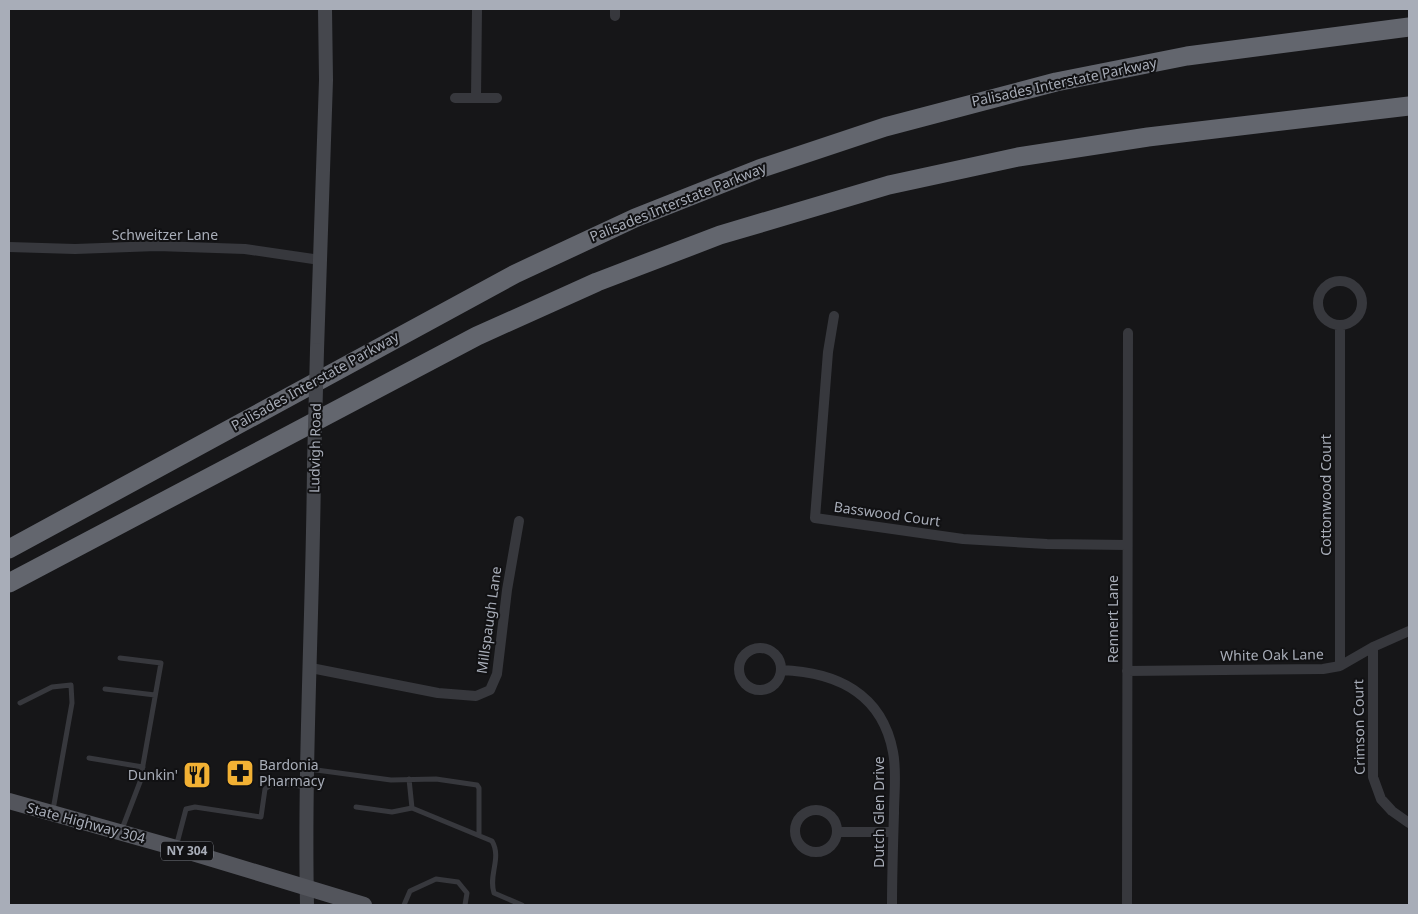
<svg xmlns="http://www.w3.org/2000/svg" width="1418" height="914" viewBox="0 0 1418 914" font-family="'Noto Sans',sans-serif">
	<rect width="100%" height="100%" fill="#161618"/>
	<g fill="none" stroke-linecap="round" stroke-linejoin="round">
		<!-- lane -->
		<path stroke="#37383d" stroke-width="5" d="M120 658 161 663 140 782 122 829
			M105 689 155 695
			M20 703 52 687 71 685 72 703 53 810
			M89 758 143 767
			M309 769 391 780 436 779 477 785 479 788V835
			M409 779 412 808
			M356 807 392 812 412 808 492 841C502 858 488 875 494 893L522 905
			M176 847 186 809 195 807 261 817 265 789 275 782 306 787
			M404 905 410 891 436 879 458 882 467 893 465 905"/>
		<!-- street -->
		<path stroke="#37383d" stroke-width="10" d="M615 16V9
			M455 98H497
			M476 98 477 9
			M9 247 75 249 157 246 245 249 320 260
			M1318 303a22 22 0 1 1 44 0a22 22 0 1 1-44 0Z
			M834 316 828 352 815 518 963 539 1047 544 1127 545
			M1340 325V666
			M1373 647V777L1381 799 1392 811 1409 823
			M739 669a21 21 0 1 1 42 0a21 21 0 1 1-42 0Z
			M311 668 438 693 476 696 490 690 497 674 507 590 519 521
			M781 670C836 672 882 693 893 752 897 772 894 794 894 813 893 844 892 875 892 905
			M1127 671 1323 669 1340 666 1373 647 1409 631
			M795 831a21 21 0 1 1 42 0a21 21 0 1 1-42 0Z
			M837 832H893
			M1127 905 1128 333"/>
		<!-- secondary -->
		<path stroke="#45474d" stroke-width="14" d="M317 350 326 80 325 9
			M307 905C304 758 313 612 314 465"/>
		<!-- primary -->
		<path stroke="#53555c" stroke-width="16" d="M9 801 176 848 364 905"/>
		<!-- highway -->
		<path stroke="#63666e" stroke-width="19" d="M9 549 515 274 635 218 759 169 885 127 1056 82 1187 56 1409 27
			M9 583 477 336 597 282 720 235 889 185 1018 157 1148 137 1409 106"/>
		<!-- secondary-bridge -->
		<path stroke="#45474d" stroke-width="14" d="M314 465 317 350"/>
	</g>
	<!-- icons -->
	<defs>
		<symbol id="pharmacy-square" viewBox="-11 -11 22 22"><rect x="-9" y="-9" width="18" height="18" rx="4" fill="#f2b134" stroke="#111113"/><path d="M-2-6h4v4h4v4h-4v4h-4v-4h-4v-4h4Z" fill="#111"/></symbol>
		<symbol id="restaurant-square" viewBox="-11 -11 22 22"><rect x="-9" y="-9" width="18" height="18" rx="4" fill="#f2b134" stroke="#111113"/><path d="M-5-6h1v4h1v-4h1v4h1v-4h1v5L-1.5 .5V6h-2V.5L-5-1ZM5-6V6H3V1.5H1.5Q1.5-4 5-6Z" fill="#111"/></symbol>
	</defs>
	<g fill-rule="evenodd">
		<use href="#pharmacy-square" x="224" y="757" width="32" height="32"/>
		<use href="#restaurant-square" x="181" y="759" width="32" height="32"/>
	</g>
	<g text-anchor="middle" stroke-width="4" stroke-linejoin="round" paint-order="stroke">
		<!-- shield labels -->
		<rect fill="#111113" stroke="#7b7e86" stroke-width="1" x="161" y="841.5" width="52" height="19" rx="4"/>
		<g font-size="12" font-weight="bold" fill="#a8adb8">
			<text x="187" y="855">NY 304</text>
		</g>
		<!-- street labels -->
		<g font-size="14" fill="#a8adb8" stroke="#111113">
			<text transform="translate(1064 82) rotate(-12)" y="5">Palisades Interstate Parkway</text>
			<text transform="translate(678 202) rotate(-22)" y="5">Palisades Interstate Parkway</text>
			<text x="165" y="240">Schweitzer Lane</text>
			<text transform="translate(315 381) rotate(-29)" y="5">Palisades Interstate Parkway</text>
			<text transform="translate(315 448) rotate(-89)" y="5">Ludvigh Road</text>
			<text transform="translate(1326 495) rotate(-90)" y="5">Cottonwood Court</text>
			<text transform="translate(887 514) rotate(8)" y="5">Basswood Court</text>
			<text transform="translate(1113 619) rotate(-90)" y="5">Rennert Lane</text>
			<text transform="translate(489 620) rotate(-82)" y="5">Millspaugh Lane</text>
			<text transform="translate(1272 655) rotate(-1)" y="5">White Oak Lane</text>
			<text transform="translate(1359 727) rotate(-91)" y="5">Crimson Court</text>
			<text transform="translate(879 812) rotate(-90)" y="5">Dutch Glen Drive</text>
			<text transform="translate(86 823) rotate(15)" y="5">State Highway 304</text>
		</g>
		<!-- poi labels -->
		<g font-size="14" fill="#a8adb8" stroke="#111113" text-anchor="start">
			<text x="259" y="770">Bardonia<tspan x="259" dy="16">Pharmacy</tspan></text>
			<text x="178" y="780" text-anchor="end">Dunkin'</text>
		</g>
	</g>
	<!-- border -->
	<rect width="1418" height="914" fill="none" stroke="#a8adb8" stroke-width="20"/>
</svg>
